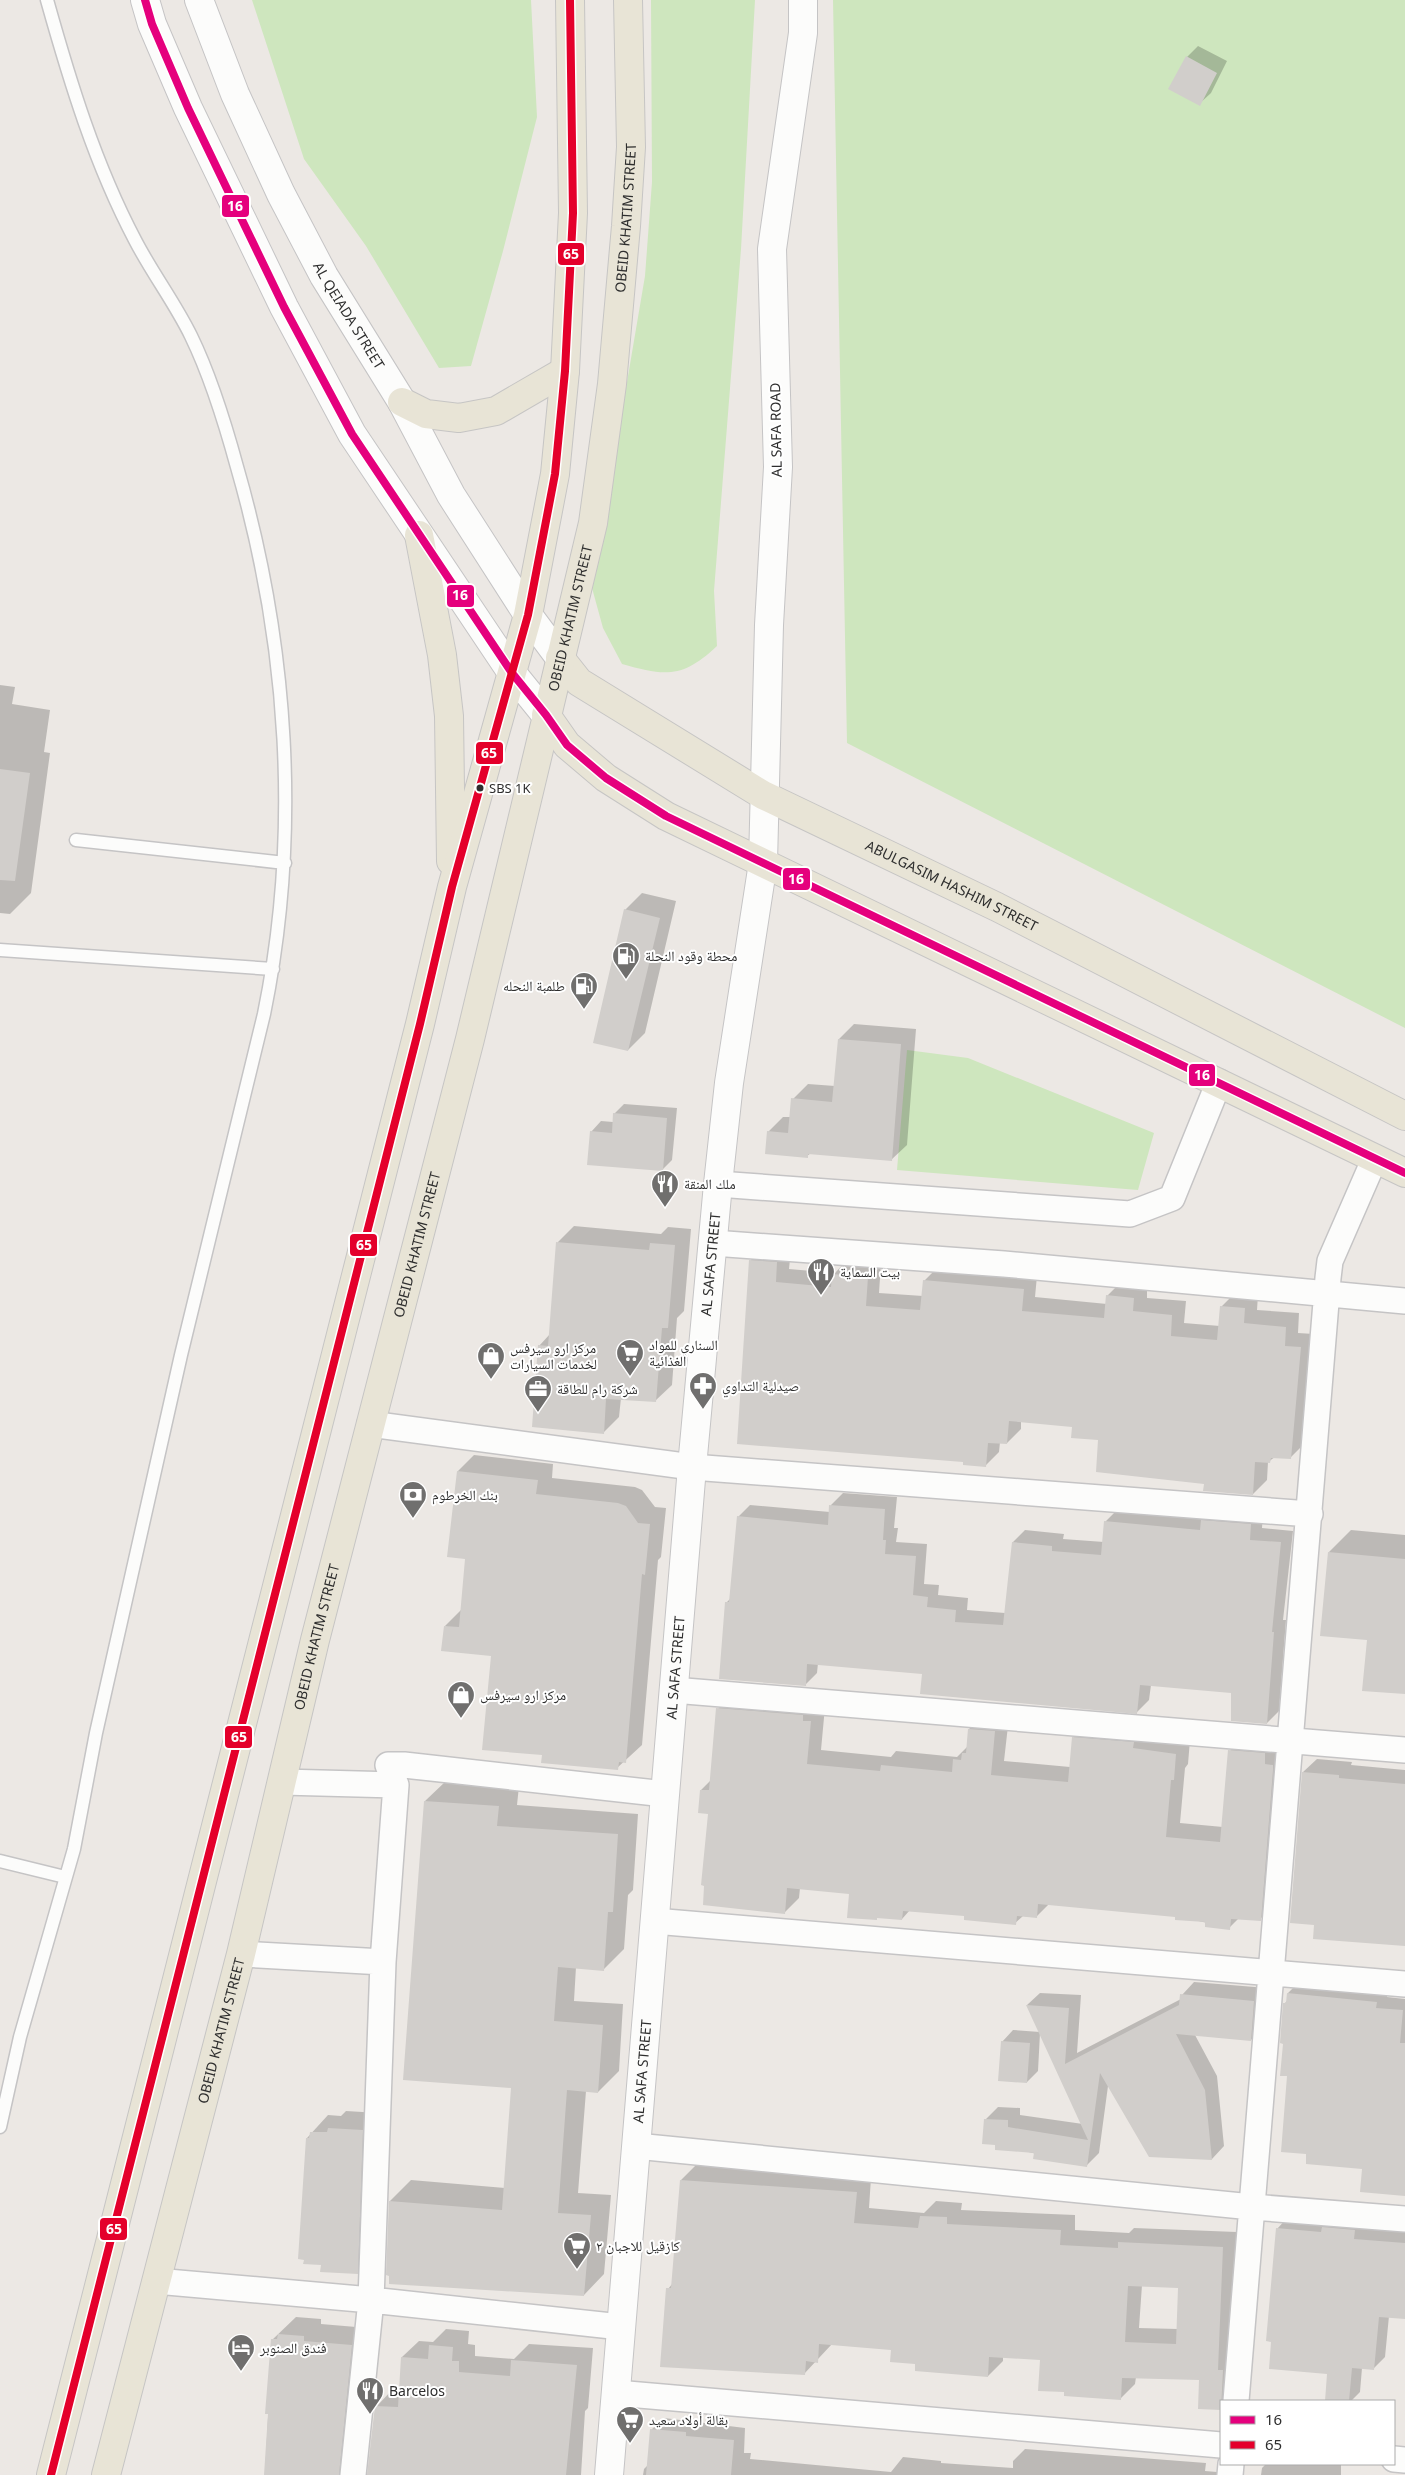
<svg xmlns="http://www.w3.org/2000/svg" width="1405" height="2475" viewBox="0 0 1405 2475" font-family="'Noto Sans','Noto Naskh Arabic',sans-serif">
	<rect width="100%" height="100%" fill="#ece8e4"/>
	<!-- green -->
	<path fill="#cee6be" d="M252 0H531L537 117 503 251 471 366 439 368 366 246 304 159Z
		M651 0H755L741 249 714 591 717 646C682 679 665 676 622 664L603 628 592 588 645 276 652 182Z
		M833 0H1405V1028L847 743Z
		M907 1050 968 1058 1154 1133 1138 1190 897 1170Z"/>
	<!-- shadow -->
	<path fill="#0003" fill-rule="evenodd" d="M1198 46 1227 61 1211 93 1199 104 1187 57Z
		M0 685 15 687 12 704 50 710 44 752 50 753 31 893 10 914 0 913Z
		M642 893 676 901 645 1033 628 1050 625 910Z
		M854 1024 916 1029 907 1145 891 1160 811 1153 807 1156 768 1132 783 1117H791L793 1099 808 1084 835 1086 839 1039Z
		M624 1104 677 1108 672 1160 662 1170 591 1132 601 1121 613 1122 614 1114Z
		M574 1226 661 1234 668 1227 691 1229 684 1311 677 1318 672 1385 655 1401 621 1398 619 1417 603 1433 539 1346 550 1334 558 1242Z
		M764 1247 791 1249 789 1269 835 1273 847 1260 881 1263 879 1293 923 1296 924 1281 938 1267 1037 1276 1035 1297 1107 1304V1296L1121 1282 1147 1284V1298L1186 1301 1184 1323 1220 1326 1221 1307 1235 1293 1258 1295 1257 1310 1299 1313 1298 1333 1314 1334 1304 1444 1290 1458 1275 1457 1268 1462 1267 1480 1253 1494 1205 1483 1073 1426 1021 1421V1429L1007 1443 1000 1442 999 1452 985 1466 964 1461 750 1261Z
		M474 1455 553 1464 552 1478 635 1487 642 1490 655 1507 666 1508 661 1557 658 1560 642 1745 617 1768 543 1754 492 1655 445 1626 462 1609 466 1558 458 1471Z
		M843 1493 897 1497 894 1528H898L896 1542 927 1544 924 1584 939 1585 938 1595 968 1598 967 1610 1005 1613 1013 1542 1025 1530 1064 1534 1063 1539 1104 1542 1105 1522 1118 1509 1263 1512 1262 1528 1293 1531 1283 1620H1286L1279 1711 1267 1723 1232 1692 1151 1685 1149 1700 1137 1712 923 1673 818 1663 817 1673 805 1685 727 1602 731 1598 738 1517 750 1505 830 1512 831 1505Z
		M1351 1530 1405 1535V1693L1368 1639 1329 1552Z
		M732 1694 825 1707 821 1750 891 1757 896 1751 957 1757 967 1747 969 1729 984 1715 1009 1717 1004 1761 1070 1767 1073 1738 1087 1723 1190 1740 1188 1764 1185 1768 1180 1823 1223 1827 1230 1751 1244 1736 1279 1739 1275 1905 1260 1919 1239 1918 1229 1928 1177 1916 1049 1904 1036 1917 1023 1916 1015 1923 965 1915 910 1910 902 1919 879 1916 876 1919 850 1893 800 1888 799 1898 784 1913 709 1813 701 1790 711 1780 718 1709Z
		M1317 1759 1352 1762 1351 1765 1405 1770V1945L1316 1924 1303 1772Z
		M446 1781 519 1786 517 1805 638 1814 633 1890 628 1895 624 1949 604 1969 576 1967 574 2001 623 2004 619 2071 598 2092 586 2091 578 2193 611 2195 604 2274 584 2295 388 2274 390 2201 411 2180 505 2188 512 2086 425 1801Z
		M1194 1982 1267 1988 1263 2027 1251 2040 1195 2035 1217 2076 1224 2146 1212 2159 1108 2086 1099 2153 1086 2166 996 2144 985 2120 998 2107 1020 2108V2115L1083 2124 1040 2033 1038 2071 1027 2082 1002 2042 1013 2030 1040 2032 1027 2005 1040 1993 1081 1995 1077 2053 1181 1999 1182 1995Z
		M1299 1982 1388 1991 1387 1997 1405 1999V2186L1363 2168 1307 2153 1289 2075 1284 2043V2004L1287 2001 1288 1993Z
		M346 2111 379 2113 374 2255 357 2272 322 2264 307 2138 328 2115 341 2116Z
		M696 2165 871 2178 869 2208 924 2213 936 2201 962 2203 961 2210 1075 2215V2230L1129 2233 1134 2228 1237 2232 1228 2401H1221V2409L1201 2379 1136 2377 1135 2384 1120 2399 1066 2391 1042 2359 1003 2357V2361L988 2376 916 2362 892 2349 832 2344 804 2374 668 2289 673 2283 681 2180ZM1142 2285 1180 2287 1178 2329 1139 2328Z
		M1288 2217 1405 2232V2318L1389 2316 1385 2357 1374 2368H1362L1360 2392 1351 2401H1326L1328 2373 1277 2229Z
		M296 2317 321 2319V2324L368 2328 351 2475H265L272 2340Z
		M446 2329 469 2331 468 2344 475 2345V2356L514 2359 529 2344 593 2348 588 2408 585 2411 581 2475H369L376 2407 392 2390H400L402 2357 419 2341 433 2342Z
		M664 2418 745 2428 744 2453H751L750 2459 891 2472 903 2457 941 2461V2463L1013 2468V2461L1025 2449 1206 2463 1205 2471 1229 2473V2475H643L644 2469 648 2465 651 2430Z
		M1266 2464H1341V2475H1261L1262 2468Z"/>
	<!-- building -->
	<path fill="#d1cecb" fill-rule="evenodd" d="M1186 56 1217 73 1200 106 1168 89Z
		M0 769 30 773 15 881 0 880Z
		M624 909 660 918 628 1051 593 1043Z
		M838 1039 901 1044 892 1161 808 1154V1158L765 1154 767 1131 788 1133 791 1098 832 1102Z
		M613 1113 667 1118 663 1171 587 1165 590 1131 612 1133Z
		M556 1242 649 1250 650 1243 675 1245 668 1328H662L656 1402 606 1399 604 1434 532 1427 538 1345 548 1346Z
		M749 1260 777 1262 776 1282 831 1287 832 1274 868 1277 866 1306 920 1310 923 1280 1024 1289 1022 1311 1104 1318 1106 1295 1134 1298 1133 1311 1172 1315 1171 1336 1217 1340 1220 1306 1245 1308 1244 1323 1286 1327 1285 1346 1301 1347 1291 1459 1271 1458 1270 1463 1255 1462 1253 1495 1203 1491 1204 1484 1096 1472 1098 1440 1071 1438 1072 1427 1009 1421 1007 1444 988 1443 986 1467 963 1465V1462L737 1444Z
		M457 1471 538 1480 536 1494 618 1503 626 1506 638 1523 650 1524 645 1575 642 1574 626 1763 619 1762 618 1770 541 1763 542 1755 482 1750 491 1656 441 1651 444 1626 459 1627 465 1559 447 1557Z
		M829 1505 885 1509 883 1540H886L885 1554 916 1556 913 1595 928 1597 927 1607 956 1610 955 1622 1003 1625 1012 1542 1052 1546V1551L1101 1555 1104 1521 1200 1530 1201 1520 1251 1524 1250 1540 1281 1542 1272 1632H1274L1267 1724 1231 1721V1693L1140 1685 1137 1714 920 1694 922 1674 807 1664 806 1686 719 1679 725 1602H729L737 1516 828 1525Z
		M1328 1552 1405 1559V1694L1362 1691 1367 1640 1320 1636Z
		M716 1708 803 1715V1721H811L807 1764 880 1771 881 1765 952 1772 953 1759 961 1760 962 1753H966L968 1729 995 1731 991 1775 1068 1782 1072 1737 1134 1742 1133 1748 1176 1754 1174 1780H1171L1166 1837 1220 1842 1228 1750 1265 1753V1764L1273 1765V1770L1261 1921 1231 1919 1230 1930 1205 1927V1922L1175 1920V1917L1038 1904 1037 1918 1017 1916 1016 1925 964 1920V1916L903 1911 902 1920 877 1918V1920L847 1918 849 1894 787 1888 785 1914 703 1905 704 1886 701 1885 708 1814 698 1813 700 1790H709Z
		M1302 1772 1339 1775V1778L1405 1784V1946L1313 1939 1314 1925 1290 1923Z
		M424 1801 499 1806 497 1826 618 1834 613 1912H608L604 1971 558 1967 554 2021 603 2025 598 2093 567 2090 558 2213 591 2215 584 2296 389 2284V2276L386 2275 389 2201 502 2210 511 2088 403 2080Z
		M1287 1993 1377 2002 1376 2008 1403 2010 1400 2043H1405V2196L1360 2192 1362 2169 1306 2164V2154L1281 2152 1287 2076H1280L1283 2044 1280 2043 1283 2003H1286Z
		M1180 1994 1254 2001 1251 2041 1176 2034 1205 2090 1212 2160 1149 2157 1100 2073 1087 2167 1033 2159 1034 2153 995 2150V2145L982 2144 984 2119 1008 2120V2127L1088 2140 1026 2005 1069 2008 1065 2064 1179 2005Z
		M1001 2041 1030 2043 1027 2083 998 2081Z
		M328 2128 363 2130 358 2274 320 2272 321 2265 303 2264 304 2260 298 2259 306 2138H309L310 2132H327Z
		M680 2180 857 2192 854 2223 918 2228 920 2216 947 2217V2224L1061 2230 1060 2245 1118 2248V2242L1223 2247 1218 2370H1223L1221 2410 1198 2409 1199 2380 1122 2378 1121 2400 1064 2396V2392L1038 2391 1040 2360 989 2357 988 2377 915 2371V2364L890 2362 891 2350 819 2344 818 2363 806 2361 805 2375 660 2367 666 2288H671ZM1128 2286 1178 2288 1176 2344 1125 2342Z
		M1322 2227 1355 2230 1354 2239 1405 2243V2319L1379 2317 1374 2370 1352 2368 1349 2401H1325L1327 2374 1269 2369 1271 2342 1266 2341 1276 2228 1321 2232Z
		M278 2334 304 2336V2341L352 2345 339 2475H264L268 2414H265L271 2339H277Z
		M429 2345 453 2347 452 2361H459V2372L510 2376 511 2360 577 2365 566 2475H367L375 2406 398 2407 401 2357 428 2359Z
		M650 2429 686 2432V2436L734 2440 731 2475H646Z"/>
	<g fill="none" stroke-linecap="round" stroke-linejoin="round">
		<defs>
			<path id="lane" d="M76 840 285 863
				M0 950 273 969
				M0 1861 65 1877
				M0 2127 20 2037 74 1849 96 1733 181 1355 264 1014C301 833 288 644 237 467 225 423 211 377 191 336 175 303 152 273 135 240 95 164 70 82 47 0"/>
			<path id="street" d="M718 1184 1130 1214 1172 1198 1219 1082
				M713 1243 1004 1264 1405 1301
				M370 1424 692 1467 1310 1514
				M673 1690 1405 1750
				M282 1782 396 1785 388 1765H404L665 1794
				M654 1921 1405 1984
				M241 1954 383 1962 371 2300 353 2475
				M383 1962 396 1785
				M636 2146 1252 2207 1405 2219
				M156 2281 371 2300 621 2327
				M616 2393 1221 2445
				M1236 2401 1328 1278 1330 1261 1375 1158
				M1394 2459 1405 2460
				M1230 2475 1231 2464"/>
			<g id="secondary">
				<path d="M145 0 152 24 188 108 284 307 352 434 512 673 546 715"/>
				<path id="s1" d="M199 0 235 94 281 194 324 276 402 402 451 495 528 615 560 658"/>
				<path id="s2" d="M609 2475 692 1467 718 1184 729 1083 763 863 769 625 778 467 772 249 803 33V0"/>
			</g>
			<g id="primary">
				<path d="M402 402 426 414 459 418 496 411 565 371"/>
				<path d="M419 535 442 655 449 716 451 861"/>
				<path id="s3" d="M560 658 579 682 763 795 997 907 1405 1116"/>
				<path d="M546 715 567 745 606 778 666 816 1405 1173"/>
				<path d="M51 2475 420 1024 452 887 528 615 555 474 565 371 573 213 570 0"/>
				<path id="s4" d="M106 2475 241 1954 315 1640 470 1039 593 523 612 384 626 226 631 147 628 0"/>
			</g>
		</defs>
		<!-- lane casing -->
		<use href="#lane" stroke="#c5c4c5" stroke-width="15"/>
		<!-- street casing -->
		<use href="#street" stroke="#c5c4c5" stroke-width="28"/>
		<!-- secondary casing -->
		<use href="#secondary" stroke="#c5c4c5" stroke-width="30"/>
		<!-- primary casing -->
		<use href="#primary" stroke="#c6c5c4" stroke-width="30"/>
		<!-- lane -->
		<use href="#lane" stroke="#fcfcfb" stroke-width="12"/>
		<!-- street -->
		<use href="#street" stroke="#fcfcfb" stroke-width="25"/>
		<!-- secondary -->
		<use href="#secondary" stroke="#fcfcfb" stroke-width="28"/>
		<!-- primary -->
		<use href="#primary" stroke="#e8e4d6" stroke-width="28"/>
		<defs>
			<path id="bus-1" d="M145 0 152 24 188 108 284 307 352 434 512 673 546 715 567 745 606 778 666 816 1405 1173"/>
			<path id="bus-2" d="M51 2475 420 1024 452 887 528 615 555 474 565 371 573 213 570 0"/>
		</defs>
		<!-- bus-1 casing -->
		<use href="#bus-1" stroke="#fff" stroke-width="11"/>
		<!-- bus-2 casing -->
		<use href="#bus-2" stroke="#fff" stroke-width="11"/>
		<!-- bus-1 -->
		<use href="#bus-1" stroke="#e5007d" stroke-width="8"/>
		<!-- bus-2 -->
		<use href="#bus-2" stroke="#e4002b" stroke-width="8"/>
	</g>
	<!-- icons -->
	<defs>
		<symbol id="fuel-pin" viewBox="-11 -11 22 30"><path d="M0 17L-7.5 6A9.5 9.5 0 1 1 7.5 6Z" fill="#706f6e" stroke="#fff"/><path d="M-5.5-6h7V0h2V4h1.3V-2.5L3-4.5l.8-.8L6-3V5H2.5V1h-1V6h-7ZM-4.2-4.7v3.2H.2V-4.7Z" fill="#fff"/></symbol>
		<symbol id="restaurant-pin" viewBox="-11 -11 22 30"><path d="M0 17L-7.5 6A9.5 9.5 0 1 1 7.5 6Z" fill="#706f6e" stroke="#fff"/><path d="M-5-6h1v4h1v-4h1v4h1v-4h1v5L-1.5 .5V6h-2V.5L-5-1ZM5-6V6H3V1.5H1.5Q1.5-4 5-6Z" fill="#fff"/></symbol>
		<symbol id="supermarket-pin" viewBox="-11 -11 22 30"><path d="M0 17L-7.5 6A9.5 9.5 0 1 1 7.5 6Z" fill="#706f6e" stroke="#fff"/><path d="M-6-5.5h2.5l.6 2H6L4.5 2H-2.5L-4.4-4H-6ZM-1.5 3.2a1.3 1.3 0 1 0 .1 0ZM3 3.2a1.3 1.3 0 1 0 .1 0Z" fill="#fff"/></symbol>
		<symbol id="shop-pin" viewBox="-11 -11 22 30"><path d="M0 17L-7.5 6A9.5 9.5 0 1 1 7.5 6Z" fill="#706f6e" stroke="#fff"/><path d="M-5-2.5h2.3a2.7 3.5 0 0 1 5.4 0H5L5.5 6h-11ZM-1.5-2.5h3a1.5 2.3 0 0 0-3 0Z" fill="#fff"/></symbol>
		<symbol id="pharmacy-pin" viewBox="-11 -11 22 30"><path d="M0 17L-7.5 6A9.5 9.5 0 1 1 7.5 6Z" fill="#706f6e" stroke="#fff"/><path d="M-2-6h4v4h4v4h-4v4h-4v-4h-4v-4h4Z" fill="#fff"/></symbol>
		<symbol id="office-pin" viewBox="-11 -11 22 30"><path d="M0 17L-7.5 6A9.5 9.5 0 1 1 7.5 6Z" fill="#706f6e" stroke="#fff"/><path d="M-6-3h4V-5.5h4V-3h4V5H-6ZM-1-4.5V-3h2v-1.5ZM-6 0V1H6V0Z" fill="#fff"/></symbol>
		<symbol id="bank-pin" viewBox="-11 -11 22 30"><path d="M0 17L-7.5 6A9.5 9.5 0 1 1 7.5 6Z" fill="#706f6e" stroke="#fff"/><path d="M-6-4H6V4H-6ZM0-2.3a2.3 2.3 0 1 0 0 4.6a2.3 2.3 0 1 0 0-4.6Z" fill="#fff"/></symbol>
		<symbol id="hotel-pin" viewBox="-11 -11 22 30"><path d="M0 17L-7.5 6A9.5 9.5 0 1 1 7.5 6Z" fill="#706f6e" stroke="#fff"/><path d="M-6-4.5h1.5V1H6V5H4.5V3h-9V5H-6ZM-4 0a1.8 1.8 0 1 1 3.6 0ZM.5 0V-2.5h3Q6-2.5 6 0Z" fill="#fff"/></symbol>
	</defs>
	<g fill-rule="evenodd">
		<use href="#fuel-pin" x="610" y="940" width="32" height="43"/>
		<use href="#fuel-pin" x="568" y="970" width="32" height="43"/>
		<use href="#restaurant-pin" x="649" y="1168" width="32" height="43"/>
		<use href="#restaurant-pin" x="805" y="1256" width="32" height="43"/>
		<use href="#supermarket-pin" x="614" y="1337" width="32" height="43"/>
		<use href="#shop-pin" x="475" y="1340" width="32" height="43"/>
		<use href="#pharmacy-pin" x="687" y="1370" width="32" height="43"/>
		<use href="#office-pin" x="522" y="1373" width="32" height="43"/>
		<use href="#bank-pin" x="397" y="1479" width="32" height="43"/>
		<use href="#shop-pin" x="445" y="1679" width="32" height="43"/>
		<use href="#supermarket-pin" x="561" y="2230" width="32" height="43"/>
		<use href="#hotel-pin" x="225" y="2332" width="32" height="43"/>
		<use href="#restaurant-pin" x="354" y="2375" width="32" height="43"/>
		<use href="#supermarket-pin" x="614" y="2404" width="32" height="43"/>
	</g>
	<!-- markers -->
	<circle fill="#2e2e2e" stroke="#fff" stroke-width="2" cx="480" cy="788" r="4.5"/>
	<g text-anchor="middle" stroke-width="4" stroke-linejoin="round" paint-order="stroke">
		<!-- bus labels -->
		<g font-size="13" fill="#2e2e2e" stroke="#fff" text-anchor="start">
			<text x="489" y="793">SBS 1K</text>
		</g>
		<!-- street labels -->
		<g font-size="14" fill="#2e2e2e" stroke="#fff">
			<text dy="5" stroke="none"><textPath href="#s4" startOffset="2319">OBEID KHATIM STREET</textPath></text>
			<text dy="5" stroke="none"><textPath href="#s1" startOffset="350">AL QEIADA STREET</textPath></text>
			<text transform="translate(776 430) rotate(-91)" y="5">AL SAFA ROAD</text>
			<text dy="5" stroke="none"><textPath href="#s4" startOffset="1914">OBEID KHATIM STREET</textPath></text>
			<text dy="5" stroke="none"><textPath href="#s3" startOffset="456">ABULGASIM HASHIM STREET</textPath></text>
			<text dy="5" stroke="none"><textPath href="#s4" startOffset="1269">OBEID KHATIM STREET</textPath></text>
			<text dy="5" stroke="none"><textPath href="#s2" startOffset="1215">AL SAFA STREET</textPath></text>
			<text dy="5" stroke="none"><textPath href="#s4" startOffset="864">OBEID KHATIM STREET</textPath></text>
			<text dy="5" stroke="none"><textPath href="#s2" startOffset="810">AL SAFA STREET</textPath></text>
			<text dy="5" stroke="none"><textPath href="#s4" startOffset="459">OBEID KHATIM STREET</textPath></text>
			<text dy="5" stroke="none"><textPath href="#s2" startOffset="405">AL SAFA STREET</textPath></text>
		</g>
		<!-- poi labels -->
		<g font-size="14" fill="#2e2e2e" stroke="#fff" text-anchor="start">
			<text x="645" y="961">محطة وقود النحلة</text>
			<text x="565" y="991" text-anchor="end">طلمبة النحله</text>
			<text x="684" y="1189">ملك المنقة</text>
			<text x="840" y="1277">بيت السماية</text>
			<text x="649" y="1350">السناري للمواد<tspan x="649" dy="16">الغذائية</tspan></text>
			<text x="510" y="1353">مركز ارو سيرفس<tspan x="510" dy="16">لخدمات السيارات</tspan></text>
			<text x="722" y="1391">صيدلية التداوي</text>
			<text x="557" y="1394">شركة رام للطاقة</text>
			<text x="432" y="1500">بنك الخرطوم</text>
			<text x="480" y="1700">مركز ارو سيرفس</text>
			<text x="596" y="2251">كازقيل للاجبان ٢</text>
			<text x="260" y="2353">فندق الصنوبر</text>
			<text x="389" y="2396">Barcelos</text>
			<text x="649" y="2425">بقالة أولاد سعيد</text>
		</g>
	</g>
	<g stroke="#fff" stroke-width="2">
		<rect x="221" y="194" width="29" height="24" rx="5" fill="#e5007d"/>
		<rect x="557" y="242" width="28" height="24" rx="5" fill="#e4002b"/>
		<rect x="446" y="584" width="29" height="24" rx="5" fill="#e5007d"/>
		<rect x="475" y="741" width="29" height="24" rx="5" fill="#e4002b"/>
		<rect x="782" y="867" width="29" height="24" rx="5" fill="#e5007d"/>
		<rect x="1188" y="1063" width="28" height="24" rx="5" fill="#e5007d"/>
		<rect x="349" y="1233" width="29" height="24" rx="5" fill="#e4002b"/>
		<rect x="224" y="1725" width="29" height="24" rx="5" fill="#e4002b"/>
		<rect x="99" y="2217" width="29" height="24" rx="5" fill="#e4002b"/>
	</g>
	<g font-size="14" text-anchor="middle" font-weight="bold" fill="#fff">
		<text x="235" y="211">16</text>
		<text x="571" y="259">65</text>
		<text x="460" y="600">16</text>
		<text x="489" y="758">65</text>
		<text x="796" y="884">16</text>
		<text x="1202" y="1080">16</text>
		<text x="364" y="1250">65</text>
		<text x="239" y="1742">65</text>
		<text x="114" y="2234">65</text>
	</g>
	<!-- legend -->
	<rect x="1220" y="2400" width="175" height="65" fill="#ffffff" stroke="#ababab"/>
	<rect x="1230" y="2416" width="25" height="8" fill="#e5007d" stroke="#ababab"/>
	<text x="1265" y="2425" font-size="15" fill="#2e2e2e">16</text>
	<rect x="1230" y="2441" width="25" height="8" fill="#e4002b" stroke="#ababab"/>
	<text x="1265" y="2450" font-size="15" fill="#2e2e2e">65</text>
</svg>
